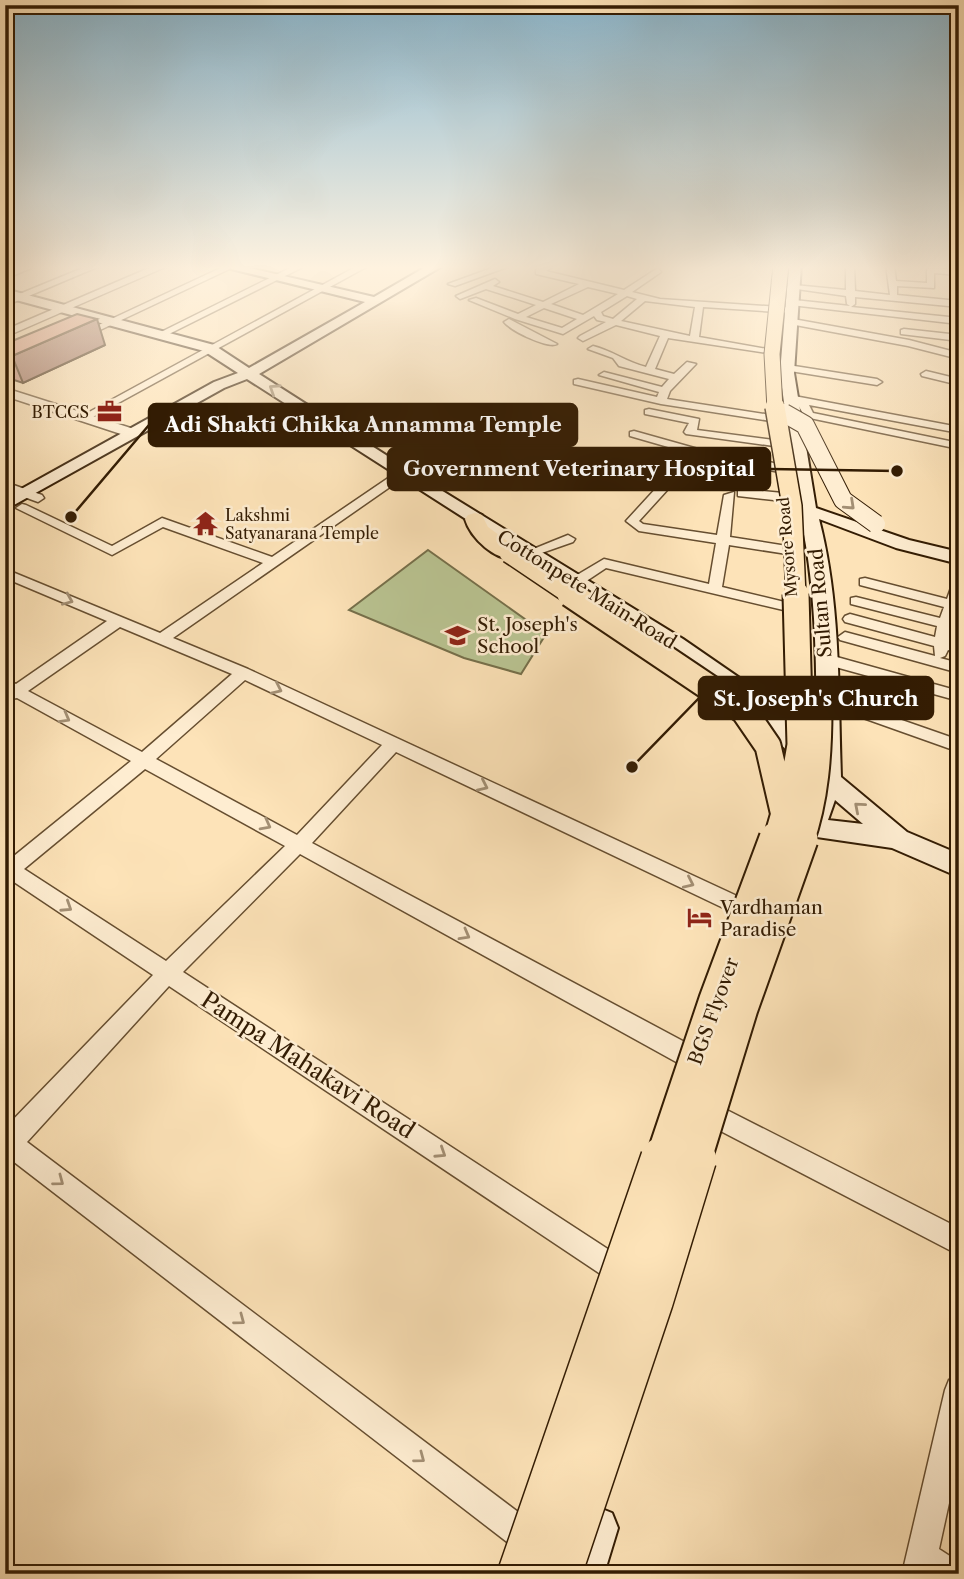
<svg xmlns="http://www.w3.org/2000/svg" width="964" height="1579" viewBox="0 0 964 1579" font-family="'Libre Caslon Text',serif">
	<rect width="100%" height="100%" fill="#fde3b8"/>
	<filter id="stains"><feTurbulence type="fractalNoise" baseFrequency=".00286" numOctaves="4"/><feColorMatrix values="0 0 0 0 .2 0 0 0 0 .09 0 0 0 0 .02 0 0 0 .5 -.17"/></filter>
	<radialGradient id="worn" r=".72"><stop offset=".6" stop-color="#630" stop-opacity="0"/><stop offset="1" stop-color="#630" stop-opacity=".3"/></radialGradient>
	<!-- green -->
	<path fill="#bac593" stroke="#76704b" stroke-width="2" d="M428 550 546 634 521 674 464 658 349 610Z"/>
	<g fill="none" stroke-linecap="round" stroke-linejoin="round">
		<defs>
			<path id="minor" d="M90 265H102L5 306V300Z
				M227 265H238L81 339 73 337Z
				M296 265H307L165 336 157 334Z
				M359 265H370L89 419 80 417Z
				M500 265H513L455 286 448 284Z
				M545 265H555L546 271 624 290 658 268 661 272 632 292 660 299 796 308 797 310 793 313 703 307 699 337 773 350 768 353 668 338 655 369 674 374 687 362 696 364 670 391 667 399 771 415 776 418 771 421 661 404 574 384V380L578 379 657 397 659 392 599 375 604 372 662 387 669 379 619 366 613 358 588 349 593 346C613 351 626 362 646 367L660 336 616 325 583 341 578 338 580 336 606 322 597 320 594 316 563 334 515 319 469 300 476 298 518 314 536 305 486 289 460 299 456 296 495 279 499 282 493 286 543 302 579 284 536 274V270ZM588 287 618 294 583 315 551 304ZM627 296 637 299 613 319 603 316 601 312ZM645 301 695 307 690 336 621 321ZM544 308 577 319 562 328 526 317Z
				M846 265H854L855 291 890 295 886 265H894L896 281 927 283V268L959 270V275L934 273V288L897 286V295L959 301V307L855 297V304L851 307 959 318V324L791 305V301L794 300 850 306 847 304 846 296 790 288 794 285 846 290Z
				M509 319 557 344C548 349 511 331 504 322Z
				M793 319 909 340 959 353V359L908 346 790 324V320Z
				M904 329 959 335V341L901 334V330Z
				M788 365 877 379 882 382 877 385 784 370V366Z
				M926 371 959 379V385L922 376 921 374Z
				M789 395 959 427V433L809 405 813 413 959 443V449L805 417 797 403 785 400 784 398Z
				M649 409 699 419 697 430 774 440 780 443 774 446 686 434 684 432 689 423 645 414V410Z
				M634 431 698 449 779 464 785 468 779 472 696 455 630 436V432Z
				M400 470 410 473 173 638 248 669 750 902 753 908 750 914 743 916 736 914 396 752 312 843 694 1047 697 1055 694 1063 686 1066 678 1063 300 854 183 972 620 1257 624 1266 620 1275 611 1279 602 1275 169 986 27 1142 542 1530 546 1541 542 1552 531 1556 520 1552 5 1155V1128L153 975 11 880 5 882V858L9 860 131 761 17 698 5 700V680L16 684 107 621 5 578V569L160 633 263 563 163 527 112 555 16 508 22 504 26 505 112 546 162 518 272 557ZM120 627 232 674 142 752 28 691ZM245 680 382 745 297 835 156 759ZM145 769 285 846 166 961 24 869Z
				M5 482 42 495 44 498 38 502 5 490Z
				M663 484 669 488 639 521 643 524 717 535 724 495 734 492 730 537 787 546 794 550 787 554 729 545 722 587 797 605V611L792 612 606 568 582 584H572V578L604 559 709 584 716 543 639 531 626 521 659 485Z
				M742 489 783 493 789 497 783 501 738 496V490Z
				M568 535 575 539 573 542 533 556 526 552Z
				M865 578 947 599 952 585 959 581V611L953 621 959 622V632L951 630 950 641 959 643V653L948 650 945 656 940 658 959 663V673L840 640 838 637 845 632 935 656 934 646 845 622 843 619 845 616 850 614 935 637 937 626 851 604V598L856 597 940 618 944 607 860 585V579Z
				M826 654 959 691V701L821 663 818 659Z
				M827 694 959 740V752L821 703 819 699 821 695Z
				M717 1105 959 1228V1255L709 1125 705 1117 709 1109Z
				M959 1376V1457L939 1549 959 1562V1574H902L945 1390 949 1380Z"/>
			<path id="tertiary" d="M23 265H38L5 279V272Z
				M156 265H170L5 337V330Z
				M5 388 137 430 139 433 132 437 127 436 5 396Z"/>
			<path id="secondary" d="M215 265H237L374 297 429 265H444L259 374 436 487 683 639 757 690 817 753C816 673 818 594 800 515L790 513 787 509 790 505 798 504 780 373 789 265H801L794 373 816 508 909 540 959 552V564L896 548 819 519C841 604 838 691 841 777L907 832 959 854V877L892 848 803 835 799 828 816 783 741 700 669 649 247 379 224 388 5 510V498L214 382 238 373 204 351 5 297V289L214 345 249 368 365 302ZM835 800 863 824 828 820Z
				M597 1507 612 1513 618 1528 604 1574H560L582 1513Z"/>
			<path id="trunk" d="M475 513 482 515 488 527 517 548 520 553 517 558C496 563 470 537 465 519L468 515Z"/>
		</defs>
		<!-- minor casing -->
		<use href="#minor" stroke="#664e30" stroke-width="3"/>
		<!-- tertiary casing -->
		<use href="#tertiary" stroke="#664e30" stroke-width="3"/>
		<!-- secondary casing -->
		<use href="#secondary" stroke="#331c03" stroke-width="4"/>
		<!-- trunk casing -->
		<use href="#trunk" stroke="#331c03" stroke-width="4"/>
		<!-- minor -->
		<use href="#minor" fill="#feedd1" fill-rule="evenodd"/>
		<!-- tertiary -->
		<use href="#tertiary" fill="#feedd1" fill-rule="evenodd"/>
		<!-- secondary -->
		<use href="#secondary" fill="#feedd1" fill-rule="evenodd"/>
		<!-- trunk -->
		<use href="#trunk" fill="#fde3b8" fill-rule="evenodd"/>
		<defs>
			<path id="secondary-bridge" d="M784 413 805 425 843 500 876 524"/>
			<path id="trunk-bridge-far4" d="M775 409 772 354 781 265"/>
			<path id="trunk-bridge-far3" d="M775 407 792 506 796 596
				M509 553 573 596"/>
			<path id="trunk-bridge-far2" d="M570 594 744 711 768 746 783 811
				M776 841 794 779 800 745 796 594
				M801 841C816 799 819 753 819 709"/>
			<path id="trunk-bridge-far1" d="M662 1161 716 1000 776 839
				M694 1161 741 1008 801 839"/>
			<path id="trunk-bridge" d="M520 1574 663 1159
				M559 1574 651 1300 694 1159"/>
		</defs>
		<!-- secondary-bridge casing -->
		<use href="#secondary-bridge" stroke="#331c03" stroke-width="20" stroke-linecap="butt"/>
		<!-- trunk-bridge-far4 casing -->
		<use href="#trunk-bridge-far4" stroke="#331c03" stroke-width="17" stroke-linecap="butt"/>
		<!-- trunk-bridge-far3 casing -->
		<use href="#trunk-bridge-far3" stroke="#331c03" stroke-width="22" stroke-linecap="butt"/>
		<!-- trunk-bridge-far2 casing -->
		<use href="#trunk-bridge-far2" stroke="#331c03" stroke-width="29" stroke-linecap="butt"/>
		<!-- trunk-bridge-far1 casing -->
		<use href="#trunk-bridge-far1" stroke="#331c03" stroke-width="37" stroke-linecap="butt"/>
		<!-- trunk-bridge casing -->
		<use href="#trunk-bridge" stroke="#331c03" stroke-width="47" stroke-linecap="butt"/>
		<!-- secondary-bridge -->
		<use href="#secondary-bridge" stroke="#feedd1" stroke-width="18"/>
		<!-- trunk-bridge-far4 -->
		<use href="#trunk-bridge-far4" stroke="#fde3b8" stroke-width="15"/>
		<!-- trunk-bridge-far3 -->
		<use href="#trunk-bridge-far3" stroke="#fde3b8" stroke-width="19"/>
		<!-- trunk-bridge-far2 -->
		<use href="#trunk-bridge-far2" stroke="#fde3b8" stroke-width="25"/>
		<!-- trunk-bridge-far1 -->
		<use href="#trunk-bridge-far1" stroke="#fde3b8" stroke-width="33"/>
		<!-- trunk-bridge -->
		<use href="#trunk-bridge" stroke="#fde3b8" stroke-width="44"/>
	</g>
	<!-- wall -->
	<path fill="#c18a77" stroke="#331c03" stroke-width="2" d="M5 344 105 345 23 383 5 377Z"/>
	<!-- shaded-wall -->
	<path fill="#9d7061" stroke="#331c03" stroke-width="2" d="M97 319 105 345 23 383 12 356Z"/>
	<!-- building -->
	<path fill="#e0a08a" stroke="#331c03" stroke-width="2" d="M77 314 97 319 12 356 5 354V344Z"/>
	<!-- one-way arrows -->
	<defs><path id="oneway-chevron" d="M-2-3.5L2.5 0L-2 3.5" fill="none" stroke-width="1.6" stroke-linecap="round" stroke-linejoin="round" transform="scale(1.75)"/></defs>
	<g stroke="#a38f74">
		<use href="#oneway-chevron" transform="translate(274 389) rotate(-147)"/>
		<use href="#oneway-chevron" transform="translate(850 505) rotate(43)"/>
		<use href="#oneway-chevron" transform="translate(68 600) rotate(23)"/>
		<use href="#oneway-chevron" transform="translate(277 689) rotate(25)"/>
		<use href="#oneway-chevron" transform="translate(65 718) rotate(29)"/>
		<use href="#oneway-chevron" transform="translate(483 786) rotate(25)"/>
		<use href="#oneway-chevron" transform="translate(859 807) rotate(-139)"/>
		<use href="#oneway-chevron" transform="translate(266 825) rotate(28)"/>
		<use href="#oneway-chevron" transform="translate(689 883) rotate(25)"/>
		<use href="#oneway-chevron" transform="translate(67 907) rotate(33)"/>
		<use href="#oneway-chevron" transform="translate(465 935) rotate(29)"/>
		<use href="#oneway-chevron" transform="translate(441 1153) rotate(33)"/>
		<use href="#oneway-chevron" transform="translate(59 1181) rotate(37)"/>
		<use href="#oneway-chevron" transform="translate(240 1320) rotate(37)"/>
		<use href="#oneway-chevron" transform="translate(420 1458) rotate(37)"/>
	</g>
	<!-- sky -->
	<linearGradient id="sky" x2="0" y2="1"><stop stop-color="#8bb8d0"/><stop offset="0.55" stop-color="#fef2df"/><stop offset="1" stop-color="#fef2df" stop-opacity="0"/></linearGradient>
	<rect width="964" height="486" fill="url(#sky)"/>
	<!-- icons -->
	<defs>
		<symbol id="office-bare" viewBox="-9 -9 18 18"><path d="M-6-3h4V-5.5h4V-3h4V5H-6ZM-1-4.5V-3h2v-1.5ZM-6 0V1H6V0Z" fill="#8f2418" stroke="#feedd1" stroke-width="2.5" paint-order="stroke"/></symbol>
		<symbol id="temple-bare" viewBox="-9 -9 18 18"><path d="M0-6L5-2H3V0L6.5 2.5H4V6H1.5V3h-3V6H-4V2.5H-6.5L-3 0V-2H-5Z" fill="#8f2418" stroke="#feedd1" stroke-width="2.5" paint-order="stroke"/></symbol>
		<symbol id="school-bare" viewBox="-9 -9 18 18"><path d="M0-5L7-2L0 1L-7-2ZM-4 1L0 2.5L4 1V4Q0 6-4 4Z" fill="#8f2418" stroke="#feedd1" stroke-width="2.5" paint-order="stroke"/></symbol>
		<symbol id="hotel-bare" viewBox="-9 -9 18 18"><path d="M-6-4.5h1.5V1H6V5H4.5V3h-9V5H-6ZM-4 0a1.8 1.8 0 1 1 3.6 0ZM.5 0V-2.5h3Q6-2.5 6 0Z" fill="#8f2418" stroke="#feedd1" stroke-width="2.5" paint-order="stroke"/></symbol>
	</defs>
	<g fill-rule="evenodd">
		<use href="#office-bare" x="92" y="394" width="35" height="35"/>
		<use href="#temple-bare" x="188" y="506" width="35" height="35"/>
		<use href="#school-bare" x="440" y="618" width="35" height="35"/>
		<use href="#hotel-bare" x="682" y="900" width="35" height="35"/>
	</g>
	<g text-anchor="middle" stroke-width="5" stroke-linejoin="round" paint-order="stroke">
		<!-- far-poi labels -->
		<g font-size="16" fill="#331c03" stroke="#feedd1" text-anchor="end">
			<text x="89" y="418">BTCCS</text>
			<text x="225" y="521" text-anchor="start">Lakshmi<tspan x="225" dy="18">Satyanarana Temple</tspan></text>
		</g>
		<!-- far-street labels -->
		<g font-size="16" fill="#331c03" stroke="#feedd1">
			<text transform="translate(787 547) rotate(-95)" y="6">Mysore Road</text>
		</g>
		<!-- street labels -->
		<g font-size="19" fill="#331c03" stroke="#feedd1">
			<text transform="translate(587 589) rotate(32)" y="7">Cottonpete Main Road</text>
			<text transform="translate(820 603) rotate(-95)" y="7">Sultan Road</text>
			<text transform="translate(713 1011) rotate(-70)" y="7">BGS Flyover</text>
		</g>
		<!-- poi labels -->
		<g font-size="19" fill="#331c03" stroke="#feedd1" text-anchor="start">
			<text x="477" y="631">St. Joseph's<tspan x="477" dy="22">School</tspan></text>
			<text x="720" y="914">Vardhaman<tspan x="720" dy="22">Paradise</tspan></text>
		</g>
		<!-- near-street labels -->
		<g font-size="23" fill="#331c03" stroke="#feedd1">
			<text transform="translate(308 1065) rotate(33)" y="8">Pampa Mahakavi Road</text>
		</g>
	</g>
	<!-- callouts -->
	<path fill="none" stroke="#331c03" stroke-width="2.5" d="M71 517L149 425M897 471L770 469M632 767L699 698"/>
	<g fill="#331c03" stroke="#feedd1" stroke-width="2.5">
		<circle cx="71" cy="517" r="7"/>
		<circle cx="897" cy="471" r="7"/>
		<circle cx="632" cy="767" r="7"/>
	</g>
	<g fill="#331c03" stroke="#331c03" stroke-width="2.5">
		<rect x="149" y="404" width="428" height="42" rx="7"/>
		<rect x="388" y="448" width="382" height="42" rx="7"/>
		<rect x="699" y="677" width="234" height="42" rx="7"/>
	</g>
	<g font-size="21" text-anchor="middle" font-weight="bold" fill="#fff">
		<text x="363" y="432">Adi Shakti Chikka Annamma Temple</text>
		<text x="579" y="476">Government Veterinary Hospital</text>
		<text x="816" y="706">St. Joseph's Church</text>
	</g>
	<!-- margin -->
	<rect width="964" height="1579" fill="none" stroke="#fde3b8" stroke-width="28"/>
	<rect x="7" y="7" width="950" height="1565" fill="none" stroke="#331c03" stroke-width="3.5"/>
	<rect x="14" y="14" width="936" height="1551" fill="none" stroke="#331c03" stroke-width="2"/>
	<rect width="100%" height="100%" filter="url(#stains)"/>
	<rect width="100%" height="100%" fill="url(#worn)"/>
</svg>
